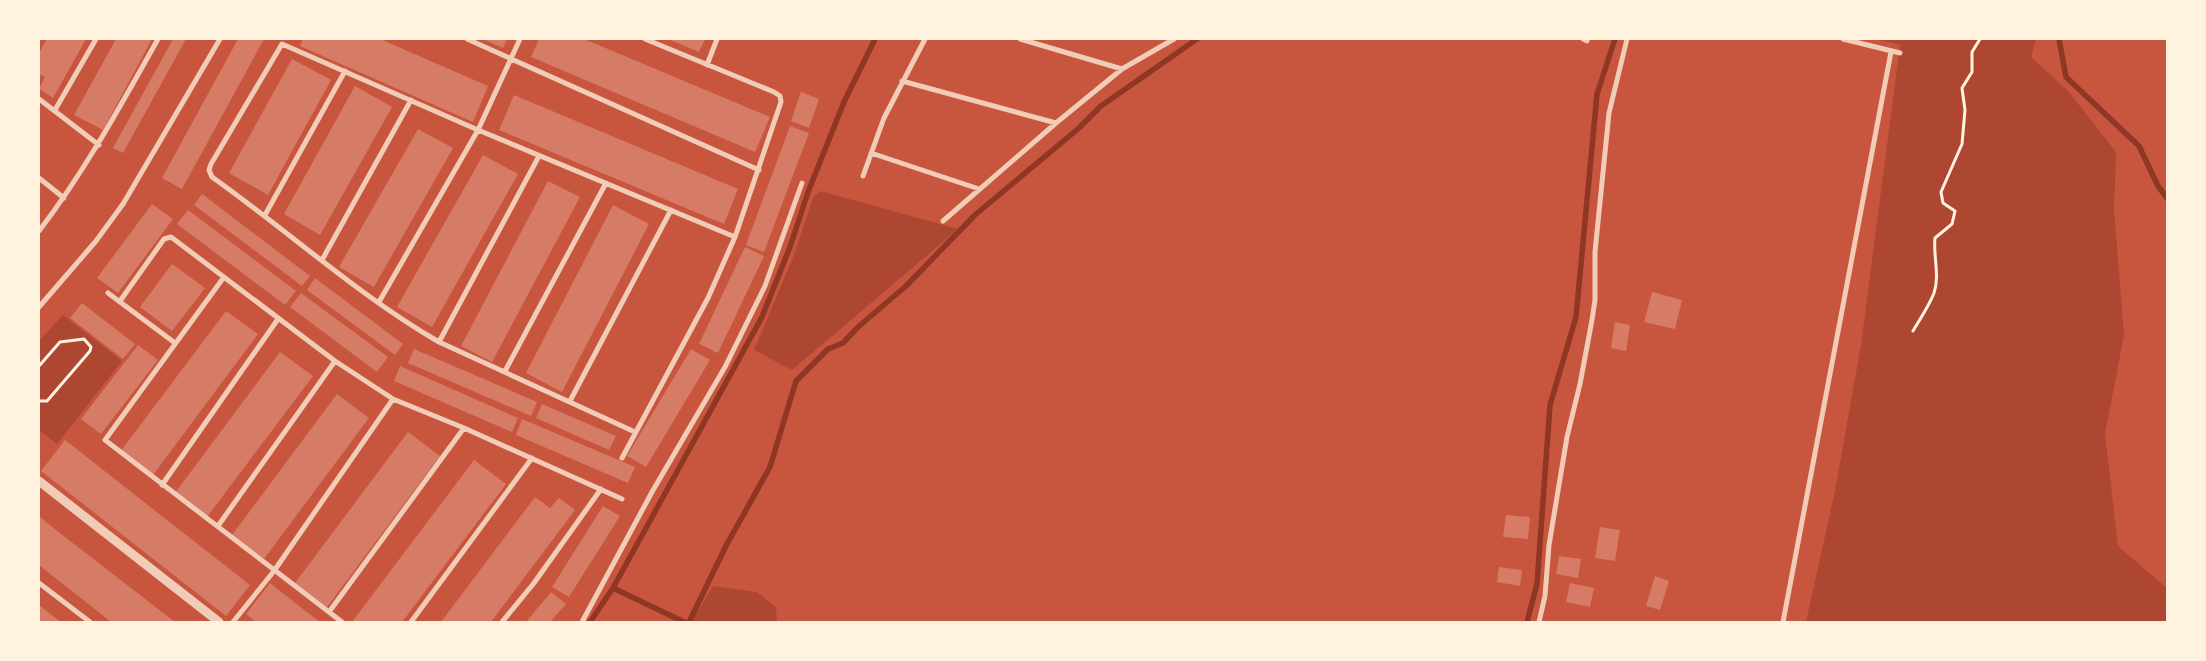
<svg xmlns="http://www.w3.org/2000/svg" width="2206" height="661" viewBox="0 0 2206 661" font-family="Arial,sans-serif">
	<rect width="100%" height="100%" fill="#c8553d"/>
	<!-- green -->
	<path fill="#ae4732" d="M1876 39H2036L2031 57 2068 91 2116 152 2114 209 2124 335 2105 434 2118 546 2167 588V622H1806L1835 491 1861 345 1900 45Z
		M820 191 958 229 792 370 754 350 794 255 813 198Z
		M63 315 122 361 57 444 39 430V341Z
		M713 586 757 592 776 607 777 622H691Z"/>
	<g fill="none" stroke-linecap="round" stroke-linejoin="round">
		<!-- stream -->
		<path stroke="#8f3625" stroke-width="5.5" d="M2059 39 2066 77 2139 146 2158 186 2167 198
			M613 588 762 317 790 247 808 192 844 102 875 39
			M590 622 613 588 684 622
			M689 622 727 544 770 467 796 381 828 349 843 343 858 327 906 286 975 215 1079 128 1101 106 1197 39
			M1527 622 1537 584 1550 405 1576 317 1597 94 1615 39"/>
	</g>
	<!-- building -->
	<path fill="#d67c66" d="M47 39H86L53 98 39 89 45 77 39 74V53Z
		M116 39H152L103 130 74 115Z
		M173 39H186L123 153 113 148Z
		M238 39H264L182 189 162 178Z
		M303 39H380L488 86 473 122 300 46Z
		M483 39H507L503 48Z
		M539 39H584L770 117 755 152 531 57Z
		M668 39H705L699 52Z
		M292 59 331 80 268 195 229 173Z
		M355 86 392 107 320 235 284 214Z
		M801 92 819 99 809 128 791 121Z
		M514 95 738 189 724 224 499 130Z
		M790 126 809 133 764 252 746 245Z
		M418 129 453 148 374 287 339 267Z
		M483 155 518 174 432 327 397 307Z
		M548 181 580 197 492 362 461 346Z
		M202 194 310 276 302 286 194 205Z
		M152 204 173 219 118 293 97 278Z
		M613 205 649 224 562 392 526 373Z
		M188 210 296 291 285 305 177 224Z
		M745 247 764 256 718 353 699 344Z
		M172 264 205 288 172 331 140 307Z
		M315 278 403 344 395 355 307 290Z
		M1652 292 1682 300 1675 329 1644 322Z
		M301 293 388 357 377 372 290 307Z
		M82 303 135 344 123 359 70 318Z
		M226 311 258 334 153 475 120 452Z
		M1615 322 1630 325 1626 351 1611 348Z
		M138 345 158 360 101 434 81 419Z
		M414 349 537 402 531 416 408 363Z
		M691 349 710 360 646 467 627 456Z
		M280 352 313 376 207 517 175 493Z
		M400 366 518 418 512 432 394 381Z
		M337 394 369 418 264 559 232 535Z
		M542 404 616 436 609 450 536 418Z
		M522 419 635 467 628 483 516 435Z
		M408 432 440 456 327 607 295 583Z
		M65 440 250 585 226 616 41 471Z
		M474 460 506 484 409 613 402 622H352Z
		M535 497 550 508 559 498 575 510 491 622H441Z
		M603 506 620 516 569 597 552 587Z
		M1506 515 1530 517 1528 539 1503 537Z
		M39 516 56 530 175 622H111L39 565Z
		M1600 527 1620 530 1615 561 1595 558Z
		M1559 556 1581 559 1578 578 1556 574Z
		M1499 567 1522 570 1520 586 1497 582Z
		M1655 576 1669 581 1660 610 1646 606Z
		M270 583 303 609 320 622H256L246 614Z
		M1570 583 1594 588 1590 607 1566 602Z
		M551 592 566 604 550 622H526Z
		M39 605 48 612 61 622H39Z"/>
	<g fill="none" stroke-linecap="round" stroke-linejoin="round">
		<!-- path -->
		<path stroke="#fff3e0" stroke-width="3" d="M1913 331C1920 319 1929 306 1934 293 1940 276 1933 255 1935 238L1952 224 1955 211 1943 203 1941 192 1962 144 1965 110 1962 88 1972 72V52L1980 39
			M39 366 60 342 84 339 91 347 90 351 47 401H39"/>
		<!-- minor -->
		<path stroke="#f1ccb7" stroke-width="5" d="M467 39 759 170
			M1020 39 1122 69
			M1583 39 1587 41
			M1843 39 1900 53
			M707 65 717 39
			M902 81 1056 123
			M39 99 99 145
			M55 110 96 39
			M871 153 979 189
			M863 176 884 118 925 39
			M39 178 64 198
			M265 215 345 71
			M943 221 1056 123 1122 69 1174 39
			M39 231C85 171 121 105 158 39
			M322 260 411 100
			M224 277 105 440 342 622
			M108 293 175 343
			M120 301 164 239 171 237 335 361 393 399 464 428 622 499
			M379 302 478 130 520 39
			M39 307 96 241 123 204 220 39
			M439 342 539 156
			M505 371 606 183
			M570 401 671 210
			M635 432 439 342C358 295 288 231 212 177L209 170 211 164 282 44 478 130 735 237
			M622 458 708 298 735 237 781 102 780 96 774 92 645 39
			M162 485 278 319
			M218 526 335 361
			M39 583 90 622
			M329 612 464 428
			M233 622 274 571 393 399
			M411 622 532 458
			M502 622 534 583 601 489
			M582 622 652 492 725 367 765 286 802 183
			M1539 622 1545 596 1549 545 1567 437 1580 384 1592 320 1595 300V252L1609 113 1627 39
			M1783 622 1891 52"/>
		<!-- tertiary -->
		<path stroke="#f1ccb7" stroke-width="9" d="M39 481 219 622"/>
	</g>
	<!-- border -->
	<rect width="2206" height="661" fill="none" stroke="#fff3e0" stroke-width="80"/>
</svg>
